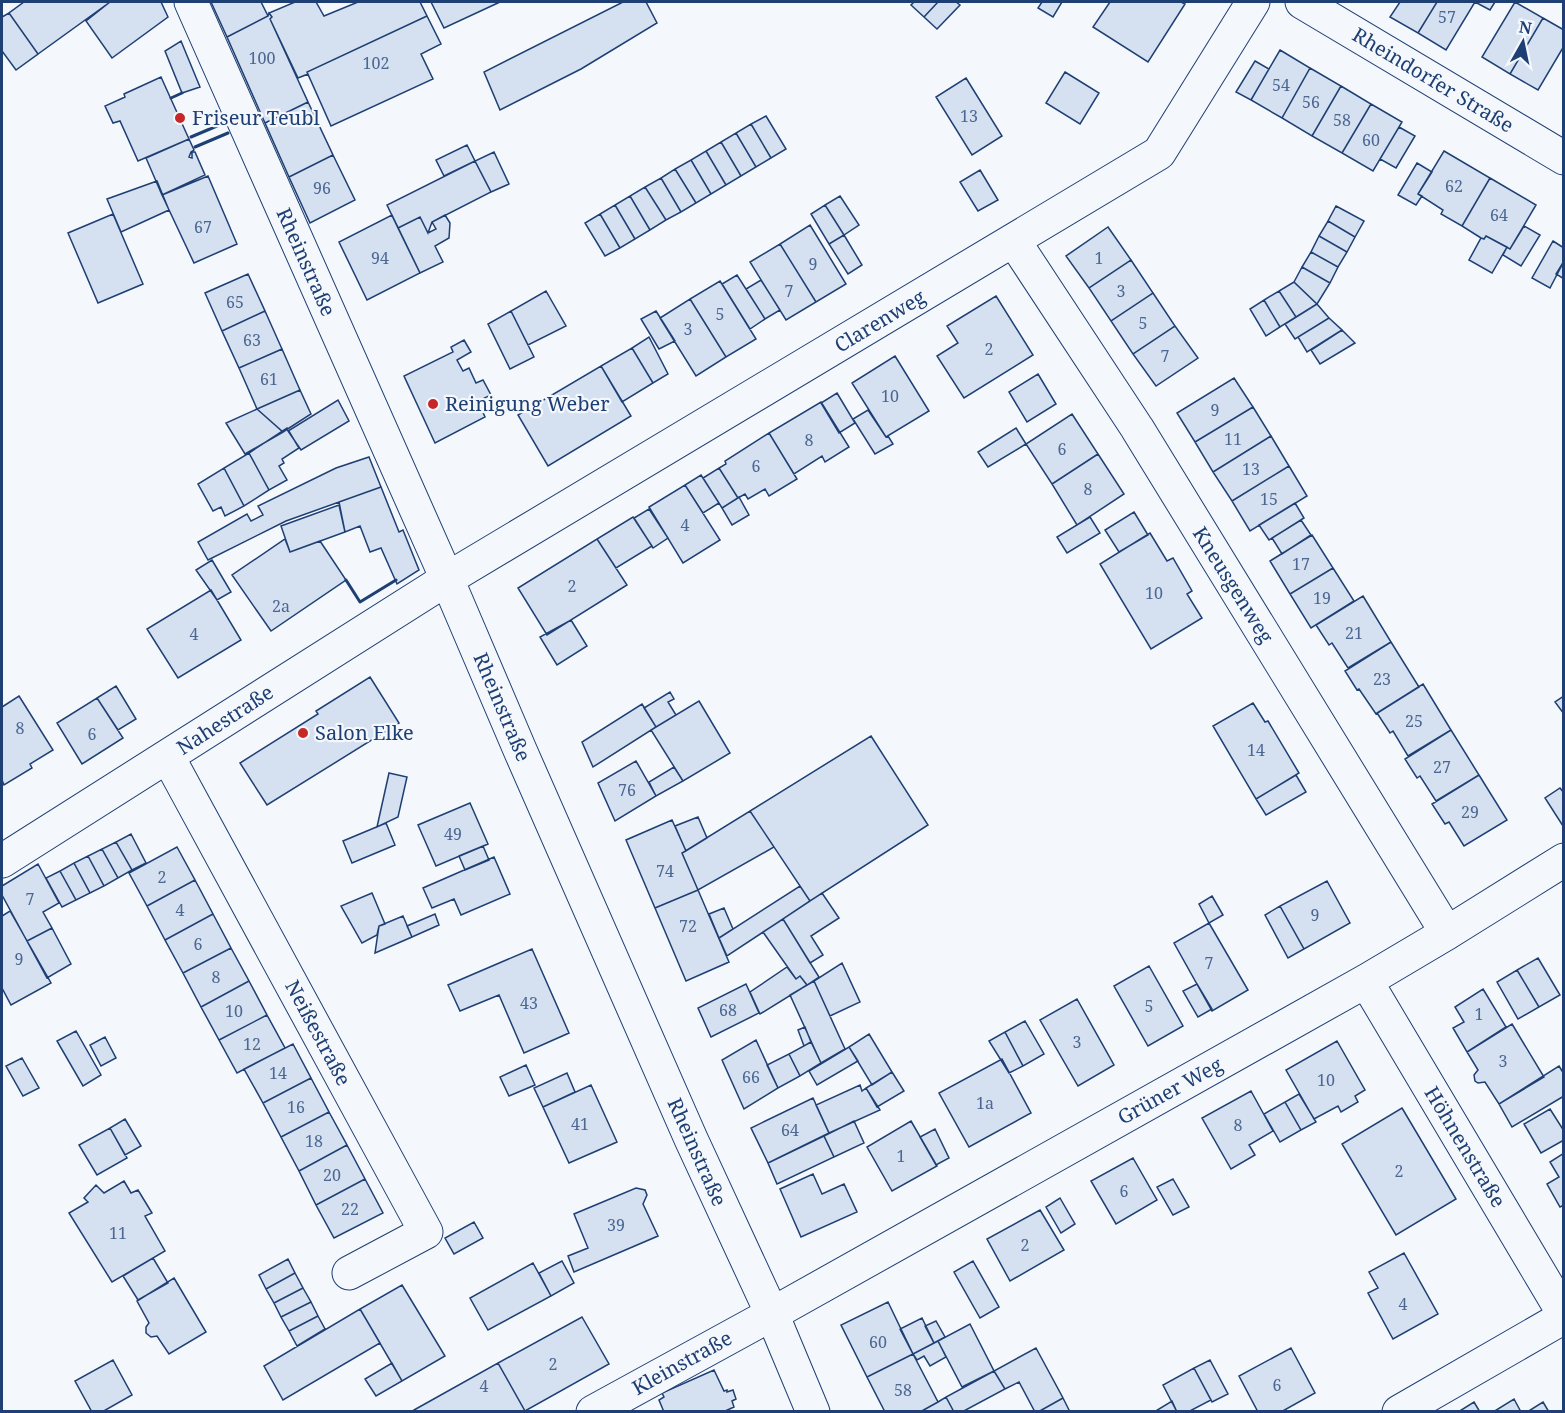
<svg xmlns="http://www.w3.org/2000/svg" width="1565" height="1413" viewBox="0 0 1565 1413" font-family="'Noto Serif',serif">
	<rect width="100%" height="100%" fill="#f4f7fb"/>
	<!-- building -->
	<path fill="#d5e0f0" stroke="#1d3f73" stroke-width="1.5" d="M24 2H110L38 54 9 13Z
		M110 2H161L168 17 112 58 86 21Z
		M211 2H261L268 16 227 37Z
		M295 2H316L324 16 358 2H420L427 16 307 72 308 74 298 78 270 19 272 17 269 13Z
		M431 2H500L444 28Z
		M623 2H646L657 23 581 69 500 110 484 72Z
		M914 2H938L924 17 911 5Z
		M938 2H956L960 5 937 29 924 17Z
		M1042 2H1062L1053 17 1038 8Z
		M1110 2H1181L1185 4 1148 62 1093 27Z
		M1400 2H1437L1418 33 1390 17Z
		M1437 2H1475L1446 50 1418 33Z
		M1475 2H1495L1490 10Z
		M1515 2 1543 18 1510 74 1482 57Z
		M9 13 38 54 16 70 2 51V17Z
		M269 13 272 17 270 19 308 102 265 123 227 37 268 16Z
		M427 16 441 44 421 54 433 79 331 126 307 72Z
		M1543 18 1564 30V46L1538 90 1510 74Z
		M181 41 200 87 182 93 165 51Z
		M1280 50 1310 68 1282 118 1251 100Z
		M1255 61 1269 69 1251 100 1236 92Z
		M1310 68 1341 86 1312 136 1282 118Z
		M1065 72 1099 93 1080 124 1046 103Z
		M161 77 189 139 138 161 120 121 113 123 105 106 125 97 124 94Z
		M966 78 1002 136 972 155 936 97Z
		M1341 86 1371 104 1342 153 1312 136Z
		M308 102 333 155 289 177 265 123Z
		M1371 104 1402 122 1373 171 1342 153Z
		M766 116 786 149 771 158 751 124Z
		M751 124 771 158 756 167 736 133Z
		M1399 127 1415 136 1396 168 1380 159Z
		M736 133 756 167 741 176 721 142Z
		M189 139 194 150 191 152 189 157 192 158V152H195L205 175 162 195 146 158Z
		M721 142 741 176 726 185 706 151Z
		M467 145 475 161 444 176 436 160Z
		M706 151 726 185 711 194 691 160Z
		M1444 151 1490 178 1462 226 1441 214 1443 210 1418 194Z
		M494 152 509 184 491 192 475 161Z
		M333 155 355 200 310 223 289 177Z
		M691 160 711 194 696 203 675 169Z
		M475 161 491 192 432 222 428 233 420 217 398 228 387 205Z
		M1417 163 1432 172 1418 194 1422 196 1416 205 1398 195Z
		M675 169 696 203 681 212 661 178Z
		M980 170 998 200 978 211 960 182Z
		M208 176 237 244 194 263 162 195Z
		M661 178 681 212 666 220 645 187Z
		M1490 178 1536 205 1510 249 1486 236 1484 239 1481 238 1462 226Z
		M157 181 169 210 121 232 107 199Z
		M645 187 666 220 650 230 630 196Z
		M630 196 650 230 635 239 615 205Z
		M840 196 859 225 844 235 825 205Z
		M615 205 635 239 620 248 600 214Z
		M825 205 844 235 829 244 811 214Z
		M1336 206 1364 221 1355 237 1328 221Z
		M113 214 143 284 98 303 68 233Z
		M600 214 620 248 605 256 585 223Z
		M392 215 420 273 367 300 339 242Z
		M445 215 450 223 449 238 435 246 443 262 420 273 398 228 420 217 428 233 436 229 432 222Z
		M1328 221 1355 237 1347 252 1319 236Z
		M810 225 846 284 816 302 780 244Z
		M1524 226 1540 235 1521 266 1503 255 1507 247 1510 249Z
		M1108 227 1131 260 1089 288 1066 256Z
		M844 235 862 265 848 274 829 244Z
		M1319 236 1347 252 1338 267 1311 252Z
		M1486 236 1507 247 1492 273 1469 260 1481 238 1484 239Z
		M1553 241 1564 248V261L1550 288 1532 278Z
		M780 244 816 302 786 320 750 262Z
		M1311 252 1338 267 1330 283 1302 267Z
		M1131 260 1153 293 1111 321 1089 288Z
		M1564 261V279L1556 274Z
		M1302 267 1330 283 1317 304 1294 282Z
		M248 274 265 311 222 331 205 293Z
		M737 275 765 319 750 329 722 284Z
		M761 280 780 310 765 319 746 289Z
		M720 281 756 339 726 357 690 299Z
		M1294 282 1317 304 1296 317 1279 291Z
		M546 291 566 326 528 345 511 311Z
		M1279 291 1296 317 1280 327 1264 300Z
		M1153 293 1175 326 1133 354 1111 321Z
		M996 296 1033 355 964 398 937 356 958 343 947 326Z
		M690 299 726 357 696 376 660 318Z
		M1264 300 1280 327 1266 336 1250 309Z
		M1317 304 1329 318 1295 339 1285 324Z
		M265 311 282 349 239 368 222 331Z
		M511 311 534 357 510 369 488 324Z
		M656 311 675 341 659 349 641 319Z
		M1329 318 1342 330 1307 352 1298 337Z
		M1175 326 1198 358 1156 386 1133 354Z
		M1342 330 1355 343 1320 364 1311 350Z
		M649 337 668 374 653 383 632 348Z
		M464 340 471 352 457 360 463 371 469 368 476 383 483 380 491 395 478 401 485 417 435 443 404 376 453 352 451 347Z
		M632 348 653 383 622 402 601 366Z
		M282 349 300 390 257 409 239 368Z
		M895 356 929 411 886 437 852 383Z
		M601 366 631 416 548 466 518 415Z
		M1038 374 1056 404 1027 422 1009 392Z
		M1234 378 1253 407 1195 442 1177 413Z
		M300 390 311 414 283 432 257 409Z
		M837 393 855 423 839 433 821 403Z
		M338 400 349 421 301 450 288 431Z
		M821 402 849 447 825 462 822 456 794 474 769 433Z
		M1253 407 1271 436 1213 472 1195 442Z
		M257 409 283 432 245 454 226 423Z
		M868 410 886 437 888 436 893 444 875 454 853 419Z
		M1072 414 1098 454 1052 484 1026 444Z
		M287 428 299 448 282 459 284 463 279 466 287 480 269 490 249 453Z
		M1016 428 1026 444 988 467 978 452Z
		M769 433 797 479 769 496 765 489 748 499 745 494 738 498 719 468 726 464 725 461Z
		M1271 436 1289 466 1232 501 1213 472Z
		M249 453 269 490 244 506 224 468Z
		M1098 454 1124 494 1077 525 1052 484Z
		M369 457 381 487 286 521 208 560 198 542 247 514 251 521 263 515 258 506 336 468Z
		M1289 466 1307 496 1250 531 1232 501Z
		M224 468 244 506 225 516 221 507 213 511 198 484Z
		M719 468 738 498 722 508 703 478Z
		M701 475 719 503 703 513 685 485Z
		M685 485 720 540 683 563 649 507Z
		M381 487 399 532 403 530 419 570 397 584 381 548 370 552 360 526 345 532 339 502Z
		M739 497 749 515 732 525 722 508Z
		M1295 503 1304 518 1269 540 1259 525Z
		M339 505 345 532 290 552 281 526Z
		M649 509 668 538 653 548 634 518Z
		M1134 512 1148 535 1119 552 1105 530Z
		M633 517 652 546 616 568 597 539Z
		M1090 517 1100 533 1067 553 1057 537Z
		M1301 520 1311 535 1282 554 1272 538Z
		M1150 533 1167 561 1173 558 1192 591 1187 594 1202 618 1151 649 1100 564Z
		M1312 535 1333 568 1290 594 1270 561Z
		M285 539 290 552 320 541 346 580 271 631 232 575Z
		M597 539 627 585 547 635 518 588Z
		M212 560 231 592 217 600 196 570Z
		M1333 568 1354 601 1311 628 1290 594Z
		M211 590 241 640 178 678 147 629Z
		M1363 596 1391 642 1348 668 1332 643 1329 645 1316 625Z
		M571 620 587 646 557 665 540 637Z
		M1391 642 1419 687 1376 714 1359 689 1357 690 1345 671Z
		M370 677 399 723 267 805 240 763 318 714 316 711Z
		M1423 684 1451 730 1408 756 1393 731 1390 733 1377 713Z
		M116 686 136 719 118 730 97 698Z
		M670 692 674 699 668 702 676 715 656 727 644 708Z
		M19 696 53 750 30 764 32 768 4 785 2 780V707Z
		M1564 696V714L1555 702Z
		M97 698 123 738 82 764 57 723Z
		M699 701 730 753 683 781 651 730Z
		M1253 703 1265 722 1268 721 1299 773 1256 799 1213 726Z
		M642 704 656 727 593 767 582 742Z
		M1451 730 1479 775 1436 801 1420 776 1417 778 1405 759Z
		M871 736 928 825 810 901 750 811Z
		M636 761 656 796 615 821 598 783Z
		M674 767 683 781 656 796 649 782Z
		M389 773 407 777 398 817 377 827Z
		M1296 775 1306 792 1266 815 1256 799Z
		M1479 775 1507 820 1464 846 1449 822 1445 824 1432 804Z
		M1560 788 1564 793 1563 826 1545 798Z
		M470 803 488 844 436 866 418 825Z
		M750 811 774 847 698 890 682 853Z
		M698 817 707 838 686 851 675 826Z
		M672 820 686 851 682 853 698 890 655 908 626 840Z
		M386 823 395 845 352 863 343 841Z
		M131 834 146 863 132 870 116 842Z
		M116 842 132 870 118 878 102 849Z
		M483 846 489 860 465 870 459 856Z
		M177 847 195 880 147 906 129 873Z
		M102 849 118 878 104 886 88 856Z
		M88 856 104 886 90 893 74 863Z
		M494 857 510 894 461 915 454 899 432 908 423 888Z
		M74 863 90 893 76 900 60 871Z
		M38 864 59 903 43 912 52 928 27 941 2 895V886Z
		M60 871 76 900 62 907 46 878Z
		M195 880 213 914 165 940 147 906Z
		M1327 881 1350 923 1304 949 1280 906Z
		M800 886 810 901 727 956 719 938Z
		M698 890 729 962 686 981 655 908Z
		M372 893 385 924 379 926 377 935 362 943 341 906Z
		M822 893 839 918 811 936 823 955 810 963 783 919Z
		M1212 896 1223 915 1209 923 1199 904Z
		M1280 906 1304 949 1288 958 1265 915Z
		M724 908 733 929 719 938 709 914Z
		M10 911 51 983 11 1005 2 988V916Z
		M213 914 231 948 183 973 165 940Z
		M435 914 439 925 412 937 407 926Z
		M403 916 412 937 375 953 379 926Z
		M783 919 819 977 807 985 800 976 796 979 763 932Z
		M1209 923 1248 990 1212 1011 1174 943Z
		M52 928 71 964 47 978 27 941Z
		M231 948 249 981 201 1007 183 973Z
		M532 949 569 1033 524 1053 499 995 460 1011 448 985Z
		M1538 958 1560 995 1539 1007 1517 970Z
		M842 963 860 1002 830 1016 814 981Z
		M1149 966 1183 1026 1148 1046 1114 986Z
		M787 967 796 979 800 976 807 985 760 1014 750 992Z
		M1517 970 1539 1007 1518 1019 1497 982Z
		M249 981 267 1015 219 1040 201 1007Z
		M814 981 845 1049 821 1063 790 995Z
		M746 984 759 1013 711 1037 698 1008Z
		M1197 984 1212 1009 1198 1017 1183 991Z
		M1483 989 1506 1027 1467 1052 1453 1028 1464 1022 1455 1007Z
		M1077 999 1114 1065 1078 1086 1040 1020Z
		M267 1015 285 1048 237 1073 219 1040Z
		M1025 1021 1044 1054 1023 1066 1005 1032Z
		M1512 1024 1544 1077 1499 1104 1485 1082 1478 1083 1475 1081 1474 1075 1478 1070 1467 1052Z
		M805 1027 811 1042 804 1046 798 1030Z
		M76 1031 101 1075 83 1086 57 1041Z
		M1005 1032 1023 1066 1009 1073 989 1041Z
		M869 1034 892 1072 872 1085 849 1047Z
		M105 1037 116 1058 101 1066 90 1045Z
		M756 1040 778 1088 744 1109 722 1060Z
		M1337 1041 1365 1090 1355 1096 1358 1102 1341 1112 1338 1106 1314 1119 1286 1070Z
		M811 1042 821 1063 800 1076 789 1054Z
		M293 1044 311 1078 263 1103 244 1069Z
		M849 1047 858 1061 817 1085 809 1071Z
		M789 1054 800 1076 778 1088 767 1065Z
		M22 1058 39 1088 23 1096 6 1066Z
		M1002 1059 1031 1113 969 1147 939 1093Z
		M526 1065 535 1085 509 1096 500 1077Z
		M1559 1066 1564 1074V1096L1512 1127 1499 1104Z
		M892 1072 904 1091 877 1107 866 1088Z
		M567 1073 575 1092 543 1107 534 1088Z
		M311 1078 329 1112 281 1137 263 1103Z
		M591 1085 617 1142 569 1163 543 1107Z
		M860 1085 862 1091 866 1088 880 1110 829 1133 816 1105Z
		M1251 1091 1273 1131 1249 1145 1255 1155 1231 1169 1202 1118Z
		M1299 1094 1316 1122 1301 1130 1285 1102Z
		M813 1098 829 1133 768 1163 751 1128Z
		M1285 1102 1301 1130 1280 1142 1264 1114Z
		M1402 1108 1456 1199 1396 1235 1342 1144Z
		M1550 1109 1564 1131V1140L1541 1153 1524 1124Z
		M329 1112 347 1145 299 1171 281 1137Z
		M125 1119 141 1146 125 1155 110 1128Z
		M854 1121 864 1143 834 1157 824 1136Z
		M911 1121 937 1166 892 1191 867 1147Z
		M110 1128 127 1158 97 1175 79 1145Z
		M935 1129 949 1158 936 1165 920 1137Z
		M824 1136 834 1157 777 1184 768 1163Z
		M347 1145 365 1179 316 1205 299 1171Z
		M1564 1153V1205L1560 1207 1547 1184 1559 1177 1550 1162Z
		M1133 1158 1157 1200 1116 1224 1091 1181Z
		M813 1174 822 1194 844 1184 857 1212 801 1237 780 1189Z
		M365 1179 383 1213 334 1238 316 1205Z
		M1173 1179 1189 1207 1173 1215 1157 1187Z
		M124 1181 131 1193 138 1190 152 1213 145 1216 165 1251 112 1282 69 1213 88 1202 84 1198 96 1185 104 1193Z
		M636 1188 645 1190 647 1195 643 1204 658 1236 574 1272 568 1256 588 1248 574 1214Z
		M1060 1198 1075 1224 1061 1233 1046 1207Z
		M1040 1210 1064 1250 1010 1281 987 1239Z
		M474 1222 483 1238 454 1254 445 1238Z
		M1404 1253 1438 1314 1393 1339 1368 1293 1378 1288 1369 1272Z
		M153 1258 168 1283 138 1300 123 1276Z
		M288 1259 295 1273 266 1289 259 1275Z
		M562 1261 574 1283 551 1296 539 1273Z
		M973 1261 999 1307 980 1318 954 1272Z
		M533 1263 551 1296 488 1330 470 1298Z
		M295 1273 303 1288 274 1303 266 1289Z
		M174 1278 206 1332 169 1354 157 1336 151 1337 146 1333V1327L149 1323 137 1301Z
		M402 1285 445 1356 402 1381 360 1309Z
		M303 1288 311 1302 281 1317 274 1303Z
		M311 1302 318 1316 289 1331 281 1317Z
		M888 1302 913 1354 867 1377 841 1325Z
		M360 1309 380 1343 283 1400 264 1366Z
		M318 1316 325 1329 297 1346 289 1331Z
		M582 1317 609 1364 525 1411 498 1363Z
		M922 1318 934 1343 913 1354 900 1329Z
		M936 1321 945 1337 934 1343 925 1326Z
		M970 1324 994 1371 962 1387 938 1341Z
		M938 1341 946 1357 930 1366 924 1356 917 1360 913 1354Z
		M1036 1348 1063 1398 1038 1412H1035L1019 1382 1005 1389 994 1371Z
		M1291 1348 1315 1393 1281 1412H1258L1239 1376Z
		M913 1354 938 1402 920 1412H885L867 1377Z
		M113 1360 132 1395 102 1412H92L75 1381Z
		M1210 1360 1228 1394 1212 1402 1194 1368Z
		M392 1363 402 1381 376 1396 365 1379Z
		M498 1363 525 1411 416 1412 414 1410Z
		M1194 1368 1211 1400 1188 1412H1177L1163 1385Z
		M714 1370 724 1391 727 1390V1392L733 1390 736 1399 732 1401 734 1407 723 1412H664L659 1400 664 1397 662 1393Z
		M994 1371 1005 1389 962 1412H954L946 1397Z
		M946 1397 954 1412H920L938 1402Z
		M1063 1398 1070 1412H1038Z
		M1514 1399 1521 1412H1493Z
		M1172 1401 1177 1412H1154Z
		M1474 1402 1480 1412H1458Z
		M1543 1402 1549 1412H1527Z"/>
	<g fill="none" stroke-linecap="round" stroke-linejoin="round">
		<defs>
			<path id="minor" d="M191 2 447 579 520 750 691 1139 772 1314 813 1412
				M1302 2 1564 158
				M1014 241 1137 428 1447 933
				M168 757 426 1232 349 1273
				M2 861 447 579 1159 153 1253 2
				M1366 981 1564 1314
				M593 1412 772 1314 1366 981 1447 933 1564 860
				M1399 1412 1564 1317"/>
		</defs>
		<!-- minor casing -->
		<use href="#minor" stroke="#1d3f73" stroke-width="35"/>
		<!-- minor -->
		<use href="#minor" stroke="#f4f7fb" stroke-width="33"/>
		<!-- wall -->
		<path stroke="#1d3f73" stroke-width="3" d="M171 98 182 93
			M191 137 224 123
			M195 147 228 133
			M346 580 360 602 396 580"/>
	</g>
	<!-- markers -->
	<g fill="#c62828" stroke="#f4f7fb" stroke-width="2">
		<circle cx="180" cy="118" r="6"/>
		<circle cx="433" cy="404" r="6"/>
		<circle cx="303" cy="733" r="6"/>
	</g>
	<g text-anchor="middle" stroke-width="4.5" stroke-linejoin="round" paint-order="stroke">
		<!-- number labels -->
		<g font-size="16" fill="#4b6792">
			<text x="1447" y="23">57</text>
			<text x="262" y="64">100</text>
			<text x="376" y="69">102</text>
			<text x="1281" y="91">54</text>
			<text x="1311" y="108">56</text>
			<text x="969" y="122">13</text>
			<text x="1342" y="126">58</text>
			<text x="1371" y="146">60</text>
			<text x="1454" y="192">62</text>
			<text x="322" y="194">96</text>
			<text x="1499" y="221">64</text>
			<text x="203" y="233">67</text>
			<text x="380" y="264">94</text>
			<text x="1099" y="264">1</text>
			<text x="813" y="270">9</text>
			<text x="789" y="297">7</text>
			<text x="1121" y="297">3</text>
			<text x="235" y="308">65</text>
			<text x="720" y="320">5</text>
			<text x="1143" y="329">5</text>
			<text x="688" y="335">3</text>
			<text x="252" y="346">63</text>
			<text x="989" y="355">2</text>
			<text x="1165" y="362">7</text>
			<text x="269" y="385">61</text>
			<text x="890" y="402">10</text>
			<text x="1215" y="416">9</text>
			<text x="1233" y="445">11</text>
			<text x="809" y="446">8</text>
			<text x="1062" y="455">6</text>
			<text x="756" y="472">6</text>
			<text x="1251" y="475">13</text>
			<text x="1088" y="495">8</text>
			<text x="1269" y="505">15</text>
			<text x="685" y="531">4</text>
			<text x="1301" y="570">17</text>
			<text x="572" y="592">2</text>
			<text x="1154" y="599">10</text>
			<text x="1322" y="604">19</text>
			<text x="281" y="612">2a</text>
			<text x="1354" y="639">21</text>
			<text x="194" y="640">4</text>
			<text x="1382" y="685">23</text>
			<text x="1414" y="727">25</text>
			<text x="20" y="734">8</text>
			<text x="92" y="740">6</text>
			<text x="1256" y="756">14</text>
			<text x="1442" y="773">27</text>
			<text x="627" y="796">76</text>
			<text x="1470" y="818">29</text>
			<text x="453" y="840">49</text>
			<text x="665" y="877">74</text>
			<text x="162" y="883">2</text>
			<text x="30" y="905">7</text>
			<text x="180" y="916">4</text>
			<text x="1315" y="921">9</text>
			<text x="688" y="932">72</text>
			<text x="198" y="950">6</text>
			<text x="19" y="965">9</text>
			<text x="1209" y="969">7</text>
			<text x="216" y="983">8</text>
			<text x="529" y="1009">43</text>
			<text x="1149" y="1012">5</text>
			<text x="728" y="1016">68</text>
			<text x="234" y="1017">10</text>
			<text x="1479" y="1020">1</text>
			<text x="1077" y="1048">3</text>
			<text x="252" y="1050">12</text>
			<text x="1503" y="1067">3</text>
			<text x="278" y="1079">14</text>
			<text x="751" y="1083">66</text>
			<text x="1326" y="1086">10</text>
			<text x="985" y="1109">1a</text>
			<text x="296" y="1113">16</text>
			<text x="580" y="1130">41</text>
			<text x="1238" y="1131">8</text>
			<text x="790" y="1136">64</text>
			<text x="314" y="1147">18</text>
			<text x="901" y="1162">1</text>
			<text x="1399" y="1177">2</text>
			<text x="332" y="1181">20</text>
			<text x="1124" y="1197">6</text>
			<text x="350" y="1215">22</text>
			<text x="616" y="1231">39</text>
			<text x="118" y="1239">11</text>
			<text x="1025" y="1251">2</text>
			<text x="1403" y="1310">4</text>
			<text x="878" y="1348">60</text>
			<text x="553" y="1370">2</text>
			<text x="1277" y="1391">6</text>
			<text x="484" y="1392">4</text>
			<text x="903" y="1396">58</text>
		</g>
		<!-- street labels -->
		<g font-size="20" fill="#1d3f73" stroke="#f4f7fb">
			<text transform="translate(1433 80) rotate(31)" y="7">Rheindorfer Straße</text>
			<text transform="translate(306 262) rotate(66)" y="7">Rheinstraße</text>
			<text transform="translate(880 321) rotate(-31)" y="7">Clarenweg</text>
			<text transform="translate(1233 585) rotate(58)" y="7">Kneusgenweg</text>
			<text transform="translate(502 707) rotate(67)" y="7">Rheinstraße</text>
			<text transform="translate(225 720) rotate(-33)" y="7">Nahestraße</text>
			<text transform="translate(318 1033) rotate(62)" y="7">Neißestraße</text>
			<text transform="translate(1170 1091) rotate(-29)" y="7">Grüner Weg</text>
			<text transform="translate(1465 1147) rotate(59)" y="7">Höhnenstraße</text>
			<text transform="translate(697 1152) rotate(66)" y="7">Rheinstraße</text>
			<text transform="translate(682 1363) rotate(-29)" y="7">Kleinstraße</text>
		</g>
		<!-- poi labels -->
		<g font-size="20" fill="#1d3f73" stroke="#f4f7fb" text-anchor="start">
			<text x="192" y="125">Friseur Teubl</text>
			<text x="445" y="411">Reinigung Weber</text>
			<text x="315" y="740">Salon Elke</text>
		</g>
	</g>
	<!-- border -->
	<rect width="1565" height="1413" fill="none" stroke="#1d3f73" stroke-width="6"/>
	<!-- north arrow -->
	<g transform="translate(1523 42) rotate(9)" stroke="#f4f7fb" stroke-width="4.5" paint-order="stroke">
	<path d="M0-4.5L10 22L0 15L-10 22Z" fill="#1d3f73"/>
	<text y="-9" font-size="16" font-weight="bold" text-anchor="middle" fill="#1d3f73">N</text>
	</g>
</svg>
